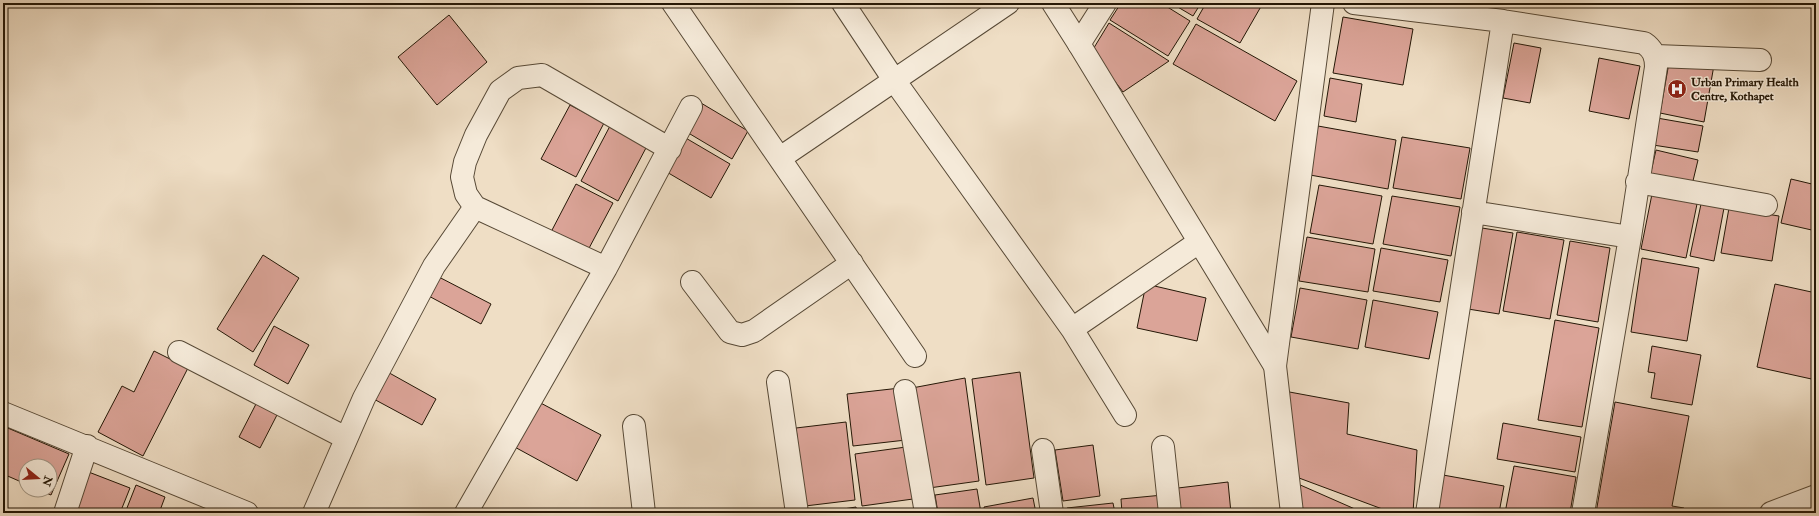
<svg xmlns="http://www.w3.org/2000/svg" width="1819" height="516" viewBox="0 0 1819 516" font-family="'IM FELL Double Pica',serif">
	<rect width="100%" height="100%" fill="#efdec5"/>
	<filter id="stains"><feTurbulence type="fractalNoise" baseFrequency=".005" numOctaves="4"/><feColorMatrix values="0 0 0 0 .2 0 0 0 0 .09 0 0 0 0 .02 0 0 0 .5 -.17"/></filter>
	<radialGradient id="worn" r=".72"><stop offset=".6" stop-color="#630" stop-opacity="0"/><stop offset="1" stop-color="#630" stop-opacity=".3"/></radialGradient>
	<!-- building -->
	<path fill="#dba498" stroke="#241706" d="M1121 3H1161L1190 21 1168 56 1110 20Z
		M1171 3H1201L1193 16Z
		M1206 3H1263L1240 43 1197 19Z
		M449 15 487 62 437 105 398 57Z
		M1343 17 1413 29 1403 85 1333 73Z
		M1109 23 1169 61 1123 92 1092 51Z
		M1196 24 1297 81 1275 121 1173 64Z
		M1514 43 1541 48 1530 103 1503 98Z
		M1670 57 1714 65 1704 122 1660 113Z
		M1599 58 1640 66 1629 119 1589 111Z
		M1330 78 1362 84 1356 122 1324 116Z
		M701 103 748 131 732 159 685 131Z
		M570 105 604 123 576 177 541 159Z
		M1657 118 1703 126 1698 152 1653 145Z
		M610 126 647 146 618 201 581 181Z
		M1318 126 1396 140 1388 189 1310 175Z
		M684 137 730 164 711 198 665 171Z
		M1402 137 1470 148 1461 199 1393 188Z
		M1656 150 1698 160 1692 185 1650 176Z
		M1791 179 1816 185V231L1781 223Z
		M576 184 613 203 587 252 551 232Z
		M1319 185 1382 196 1373 244 1310 233Z
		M1652 194 1697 204 1686 258 1641 249Z
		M1392 196 1460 207 1451 256 1383 244Z
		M1701 204 1724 208 1714 261 1690 256Z
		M1729 208 1779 216 1772 261 1721 253Z
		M1482 228 1513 233 1499 314 1468 309Z
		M1517 232 1564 240 1550 319 1503 311Z
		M1307 237 1375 249 1368 292 1299 281Z
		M1570 241 1610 248 1598 322 1557 315Z
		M1381 248 1448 260 1440 302 1373 291Z
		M263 255 299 278 253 352 217 329Z
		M1642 258 1699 268 1687 341 1631 332Z
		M435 275 491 304 481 324 425 294Z
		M1146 284 1206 298 1197 341 1137 328Z
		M1775 284 1816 293V380L1757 367Z
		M1300 288 1367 300 1358 349 1291 337Z
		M1373 300 1438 312 1429 359 1365 347Z
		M1555 320 1599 328 1582 427 1538 420Z
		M274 326 309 345 288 384 254 365Z
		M1652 346 1701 355 1692 405 1651 398 1655 373 1648 372Z
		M154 351 188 368 143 456 98 432 122 386 134 392Z
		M384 370 436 399 422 425 370 397Z
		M1020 372 1034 478 986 485 972 379Z
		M965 378 979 481 929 488 912 388Z
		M900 388 906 440 853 446 847 394Z
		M1284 391 1349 403 1347 434 1417 450 1413 513H1393L1299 478Z
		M535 400 601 435 577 481 511 445Z
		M257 402 278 413 260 448 239 437Z
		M1615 402 1689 416 1672 506 1684 508 1683 513H1596Z
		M846 422 855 500 805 506 796 428Z
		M1503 423 1581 437 1575 472 1497 459Z
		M3 426 69 454 51 495 39 490H50V466H26V484L3 474Z
		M1093 445 1100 496 1063 501 1055 450Z
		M906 447 913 499 862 506 855 454Z
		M1514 466 1576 477 1570 513H1505Z
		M86 471 130 488 120 513H78L71 510Z
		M1443 475 1504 486 1499 513H1436Z
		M1228 482 1231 513H1181L1178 488Z
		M1298 484 1364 513H1300Z
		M136 485 165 497 159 513H125Z
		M977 489 981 513H938L935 495Z
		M1163 495 1165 513H1122L1121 499Z
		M1033 498 1036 513H985L984 507Z
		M1113 503 1115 513H1067V508Z
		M856 507 857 513H818Z"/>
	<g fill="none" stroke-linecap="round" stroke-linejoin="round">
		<defs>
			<path id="minor" d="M673 3 915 356
				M843 3 894 80 1072 329 1125 415
				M1354 3 1503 21 1427 513
				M1503 21 1644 43C1653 49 1656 56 1656 67L1630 237 1583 513
				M1079 44 1105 3
				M1656 56 1760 60
				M780 158 1008 3
				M1637 182 1766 205
				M1473 212 1630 237
				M606 268 475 207 466 194 462 177 465 162 476 135 500 91 518 78 542 75 670 149
				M692 282 730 332 742 335 754 331 852 263
				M1072 329 1199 242
				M179 352 346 438
				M1275 366 1323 3
				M778 382 797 513
				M905 391 926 513
				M3 413 247 513
				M634 426 644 513
				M1163 447 1170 513
				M1043 450 1052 513
				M65 513 87 446
				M314 513 364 398 434 266 475 207
				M466 513 606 268 691 107"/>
			<path id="tertiary" d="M1053 3 1079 44 1275 366 1292 513
				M1771 513 1816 496"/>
		</defs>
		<!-- minor casing -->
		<use href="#minor" stroke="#574936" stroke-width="24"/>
		<!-- tertiary casing -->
		<use href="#tertiary" stroke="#574936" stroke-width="24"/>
		<!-- minor -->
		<use href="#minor" stroke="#f5ead9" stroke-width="22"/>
		<!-- tertiary -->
		<use href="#tertiary" stroke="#f5ead9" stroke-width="22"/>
	</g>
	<!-- icons -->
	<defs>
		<symbol id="hospital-disc" viewBox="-11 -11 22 22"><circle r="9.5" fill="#8f2418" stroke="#f5ead9"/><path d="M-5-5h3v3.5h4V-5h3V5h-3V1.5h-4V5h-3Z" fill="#fff"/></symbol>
	</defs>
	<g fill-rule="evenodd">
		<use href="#hospital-disc" x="1666" y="78" width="22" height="22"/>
	</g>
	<g text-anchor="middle" stroke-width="3" stroke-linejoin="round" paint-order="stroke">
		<!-- poi labels -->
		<g font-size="12" font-weight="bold" fill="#241706" stroke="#f5ead9" text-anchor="start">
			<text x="1691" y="86">Urban Primary Health<tspan x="1691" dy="14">Centre, Kothapet</tspan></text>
		</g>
	</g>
	<!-- margin -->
	<rect width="1819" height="516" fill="none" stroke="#efdec5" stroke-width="16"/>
	<rect x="4" y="4" width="1811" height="508" fill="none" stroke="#241706" stroke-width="2"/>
	<rect x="8" y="8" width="1803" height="500" fill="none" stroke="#241706"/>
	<!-- north arrow -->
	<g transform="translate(38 478) rotate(108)"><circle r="19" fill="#f5ead9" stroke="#a19685"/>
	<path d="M0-3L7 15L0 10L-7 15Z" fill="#8f2418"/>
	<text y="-6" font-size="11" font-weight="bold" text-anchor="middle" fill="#241706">N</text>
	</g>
	<rect width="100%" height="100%" filter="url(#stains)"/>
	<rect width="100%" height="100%" fill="url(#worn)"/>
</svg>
